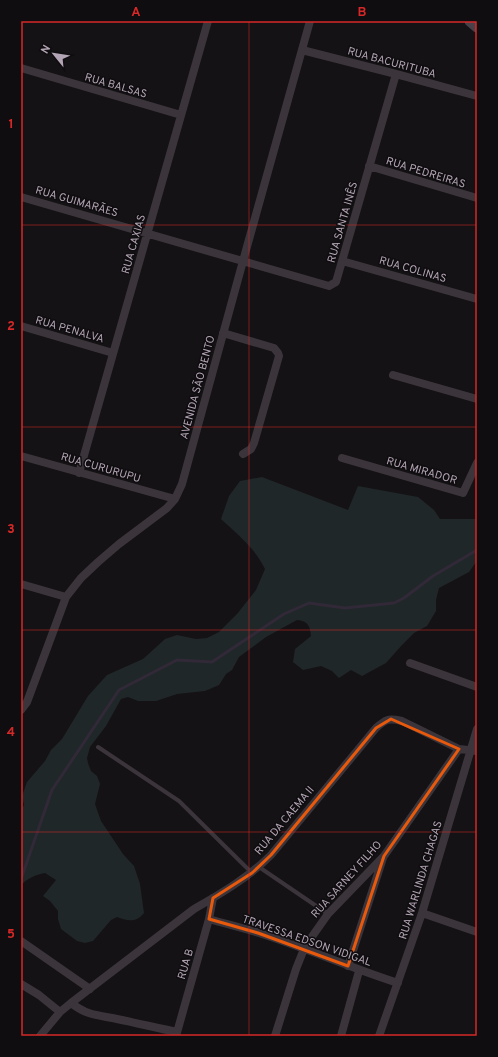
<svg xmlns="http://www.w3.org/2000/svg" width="498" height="1057" viewBox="0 0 498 1057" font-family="Overpass,sans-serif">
	<rect width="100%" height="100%" fill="#141214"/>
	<!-- green -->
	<path fill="#202729" d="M262 477 348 510 358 486 418 497 434 510 440 519H477V561L469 572 439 588 436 600V611L427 626 414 633 402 645 386 663 362 676 351 670 339 678 332 671 321 666 303 670 293 662 295 649 311 636C310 626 308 621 297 620L266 637 239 657 232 670 226 674 219 685 205 691 177 694 156 701H138L128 697 121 699 106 726 90 747 87 758 88 763 91 771 97 776 100 784 95 804 101 821 123 854 134 866 140 884 144 913C136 923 127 921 117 917L111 920 93 941 85 943 77 941 61 929 58 919V911L50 901 43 896 56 880 45 873C35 875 28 878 21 885V810L24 805 22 796 27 782 45 761 51 750 62 739 88 696 107 675 143 659 165 639 177 635 196 639 207 638 219 632 237 614 256 590 265 569C255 548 237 534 221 519L229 496 240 481Z"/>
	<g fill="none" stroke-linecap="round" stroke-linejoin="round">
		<!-- stream -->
		<path stroke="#312937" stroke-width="3" d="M21 879 52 790 119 690 177 660 212 662 284 614 309 603 345 608 394 603 404 598 433 576 477 550"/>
		<!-- lane -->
		<path stroke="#3b353b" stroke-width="4" d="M98 747 179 801 252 873
			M259 867 328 914"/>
		<!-- street -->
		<path stroke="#3b353b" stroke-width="8" d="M302 50 396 74 477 96
			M21 68 181 115
			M369 166 477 198
			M21 197 329 286 336 282 396 74
			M342 261 477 299
			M21 326 113 353
			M223 333 274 348 278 353 279 356 254 443 251 449 243 454
			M393 375 477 399
			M21 456 175 499
			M342 458 463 493 477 463
			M79 473 208 21
			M21 584 66 597
			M410 663 477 687
			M21 710 27 702 66 597 81 578 98 562 119 544 167 508 175 499 182 484 243 261 310 21
			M422 913 477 932
			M209 919C226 924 243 928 259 933 306 948 351 968 398 983
			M21 941 90 989
			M348 966 383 858
			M21 984 39 995 60 1012
			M71 1003C88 1016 97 1015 117 1019 137 1023 157 1028 177 1032
			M40 1036 60 1012 71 1003 194 909C222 893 249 877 271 855L376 728C386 719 388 718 402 721L459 749 477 751
			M176 1036 209 919 213 898
			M275 1036 296 969 304 949 311 938 328 914 384 856 459 749
			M341 1036 359 971
			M379 1036 422 913 477 729"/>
		<!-- secondary -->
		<path stroke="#484149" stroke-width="11" d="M470 21 477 27"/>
	</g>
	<!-- marked area -->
	<path fill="none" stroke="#e8590c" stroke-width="3" stroke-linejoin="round" d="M391 719 459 749 384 856 348 966 258 933 209 919 213 898 252 873 271 855 376 728Z"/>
	<!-- grid -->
	<path fill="none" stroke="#d62828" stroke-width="1" stroke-opacity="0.55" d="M249 21V1036M21 225H477M21 427H477M21 630H477M21 832H477"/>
	<g text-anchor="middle" stroke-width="3" stroke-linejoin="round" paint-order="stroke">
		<!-- street labels -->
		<g font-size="11" fill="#b2a4b4" stroke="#0f0d0f">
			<text transform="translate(392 62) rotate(15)" y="4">RUA BACURITUBA</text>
			<text transform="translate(116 85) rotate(16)" y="4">RUA BALSAS</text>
			<text transform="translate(426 172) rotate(17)" y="4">RUA PEDREIRAS</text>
			<text transform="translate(77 201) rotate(16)" y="4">RUA GUIMARÃES</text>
			<text transform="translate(342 222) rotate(-74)" y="4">RUA SANTA INÊS</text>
			<text transform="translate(133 244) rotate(-74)" y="4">RUA CAXIAS</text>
			<text transform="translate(413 269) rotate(16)" y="4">RUA COLINAS</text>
			<text transform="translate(70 329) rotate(16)" y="4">RUA PENALVA</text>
			<text transform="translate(197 387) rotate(-75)" y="4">AVENIDA SÃO BENTO</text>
			<text transform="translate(101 467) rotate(16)" y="4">RUA CURURUPU</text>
			<text transform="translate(422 470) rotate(16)" y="4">RUA MIRADOR</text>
			<text transform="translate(284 820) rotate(-50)" y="4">RUA DA CAEMA II</text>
			<text transform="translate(346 879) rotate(-48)" y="4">RUA SARNEY FILHO</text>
			<text transform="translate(420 880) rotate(-73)" y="4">RUA WARLINDA CHAGAS</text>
			<text transform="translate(307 940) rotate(19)" y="4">TRAVESSA EDSON VIDIGAL</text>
			<text transform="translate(185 964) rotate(-74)" y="4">RUA B</text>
		</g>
	</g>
	<!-- border -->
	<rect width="498" height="1057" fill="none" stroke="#0f0d0f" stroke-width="44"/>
	<!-- north arrow -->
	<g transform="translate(54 54) rotate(300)" stroke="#0f0d0f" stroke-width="3" paint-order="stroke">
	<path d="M0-3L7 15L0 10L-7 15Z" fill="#b2a4b4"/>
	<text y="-6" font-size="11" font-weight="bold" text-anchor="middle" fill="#b2a4b4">N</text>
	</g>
	<rect x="22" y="22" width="454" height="1013" fill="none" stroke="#d62828" stroke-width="1.5"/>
	<g font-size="13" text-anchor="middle" font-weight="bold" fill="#d62828">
		<text x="136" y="16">A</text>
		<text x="362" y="16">B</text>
		<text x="11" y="128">1</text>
		<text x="11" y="330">2</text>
		<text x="11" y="533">3</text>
		<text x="11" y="736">4</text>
		<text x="11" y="938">5</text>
	</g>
</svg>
